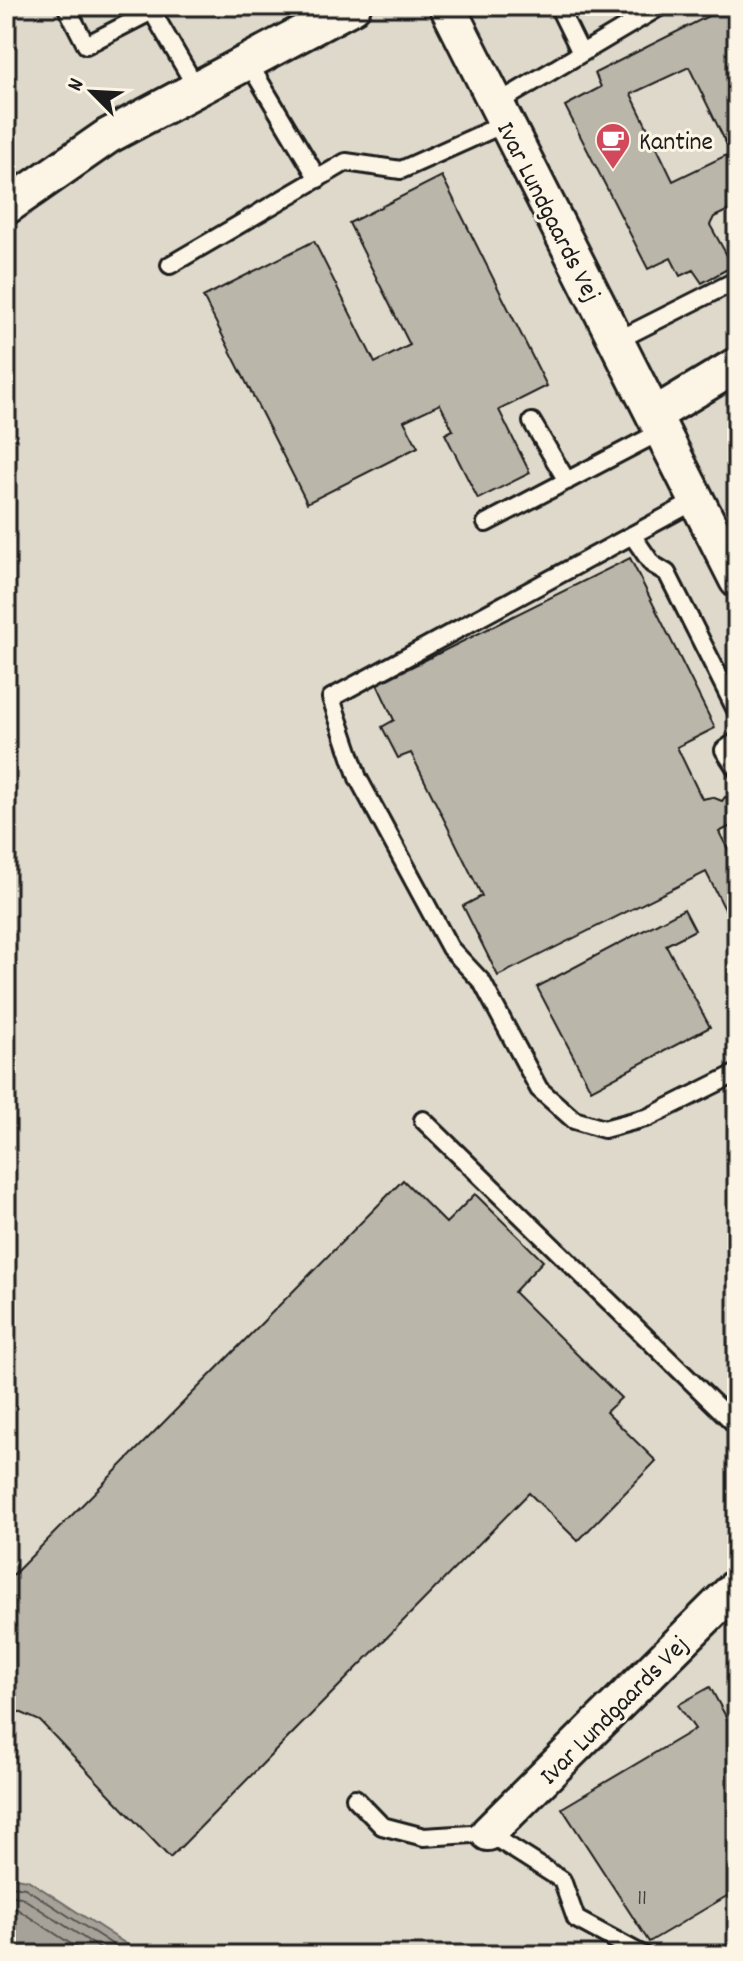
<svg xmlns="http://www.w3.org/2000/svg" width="743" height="1961" viewBox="0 0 743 1961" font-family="Dekko,sans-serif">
	<rect width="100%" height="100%" fill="#eee8d9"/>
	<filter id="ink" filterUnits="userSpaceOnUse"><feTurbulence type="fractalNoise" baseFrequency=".0125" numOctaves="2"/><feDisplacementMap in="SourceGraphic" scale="16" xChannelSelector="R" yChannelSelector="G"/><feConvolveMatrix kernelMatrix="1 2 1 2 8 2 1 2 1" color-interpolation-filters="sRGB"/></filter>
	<g filter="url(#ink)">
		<!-- built -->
		<path fill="#ded9cb" d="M6 6H737V1955H6Z"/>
		<!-- water -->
		<path fill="#a7a299" stroke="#6f6c67" stroke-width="2" d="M8 1877 28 1880 143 1955H13L6 1951Z"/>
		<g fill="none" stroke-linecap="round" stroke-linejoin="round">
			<!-- shore -->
			<path stroke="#54524e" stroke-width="2" d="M6 1885 25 1888 129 1955
				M6 1895 21 1897 110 1955
				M6 1907 17 1909 88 1955"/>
		</g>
		<!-- building -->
		<path fill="#bab6aa" stroke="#1c1c1c" stroke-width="2" d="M728 6H737V140L727 145 689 67 631 94 673 181 737 150V206L714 217 710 225 733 266 702 283 693 270 680 276 671 258 648 269 565 106 601 87 595 73Z
			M442 176 547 386 499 410 530 473 478 499 445 434 453 430 440 404 404 421 418 447 307 503 203 297 314 241 375 363 410 345 349 223Z
			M630 558 715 728 677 747 702 799 712 797 722 801 725 797 737 802V823L719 832 737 867V933L706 872 498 976 463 906 482 896 411 753 398 758 382 727 394 720 377 684Z
			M684 909 695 930 666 945 710 1027 591 1090 537 987Z
			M403 1180 446 1223 475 1194 543 1261 514 1292 621 1398 606 1412 656 1461 578 1541 529 1493 170 1858 40 1721 6 1706V1582Z
			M710 1687 737 1737V1890L649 1942 562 1808 695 1729 678 1705Z"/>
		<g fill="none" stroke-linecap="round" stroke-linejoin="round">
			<defs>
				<path id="lane" d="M66 6 86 45 162 6
					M149 6 196 87
					M558 6 581 53
					M248 62 318 179
					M496 104 661 6
					M170 265 346 162 401 170 506 123
					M616 341 737 280
					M532 422 567 481
					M697 500 331 698 358 778 450 948 482 982 539 1089 574 1120 604 1129 649 1117 737 1073
					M486 523 662 431
					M632 535 652 564 667 573 737 712
					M737 741 724 750 737 770
					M423 1120 737 1426
					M355 1798 382 1826 424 1837 488 1833 562 1880 576 1919 643 1955"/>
				<path id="street" d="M447 6 737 580
					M6 207 108 136 353 6
					M654 415 737 365
					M488 1833 737 1586"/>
			</defs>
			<!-- lane casing -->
			<use href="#lane" stroke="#1c1c1c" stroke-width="22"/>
			<!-- street casing -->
			<use href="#street" stroke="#1c1c1c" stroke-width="40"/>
			<!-- lane -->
			<use href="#lane" stroke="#fcf5e5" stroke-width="16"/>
			<!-- street -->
			<use href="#street" stroke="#fcf5e5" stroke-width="34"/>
		</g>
	</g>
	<!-- icons -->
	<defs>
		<symbol id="cafe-pin" viewBox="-11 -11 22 30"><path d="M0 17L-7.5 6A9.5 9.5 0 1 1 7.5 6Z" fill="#d1495b" stroke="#fcf5e5"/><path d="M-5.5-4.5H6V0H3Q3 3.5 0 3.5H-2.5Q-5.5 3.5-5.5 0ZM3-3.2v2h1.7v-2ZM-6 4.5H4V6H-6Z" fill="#fff"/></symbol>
	</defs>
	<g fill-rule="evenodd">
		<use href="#cafe-pin" x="593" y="120" width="40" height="54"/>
	</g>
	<g text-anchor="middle" stroke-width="6" stroke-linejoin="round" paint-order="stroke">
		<!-- number labels -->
		<g font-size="22" fill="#444240">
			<text x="642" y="1904">11</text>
		</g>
		<!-- poi labels -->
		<g font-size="26" fill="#1c1c1c" stroke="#fcf5e5" text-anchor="start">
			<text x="639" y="149">Kantine</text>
		</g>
		<!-- street labels -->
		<g font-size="26" fill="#1c1c1c" stroke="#fcf5e5">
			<text transform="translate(550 211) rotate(63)" y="9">Ivar Lundgaards Vej</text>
			<text transform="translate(613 1709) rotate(-45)" y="9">Ivar Lundgaards Vej</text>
		</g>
	</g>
	<!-- margin -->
	<rect width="743" height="1961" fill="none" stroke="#fcf5e5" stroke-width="32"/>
	<rect x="16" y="16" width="711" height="1929" fill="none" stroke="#1c1c1c" stroke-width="3" filter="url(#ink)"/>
	<!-- north arrow -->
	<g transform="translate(92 92) rotate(294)" stroke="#fcf5e5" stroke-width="6" paint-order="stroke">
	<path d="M0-6L14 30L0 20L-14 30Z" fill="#1c1c1c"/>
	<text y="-12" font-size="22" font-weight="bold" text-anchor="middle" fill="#1c1c1c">N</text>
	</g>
</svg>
